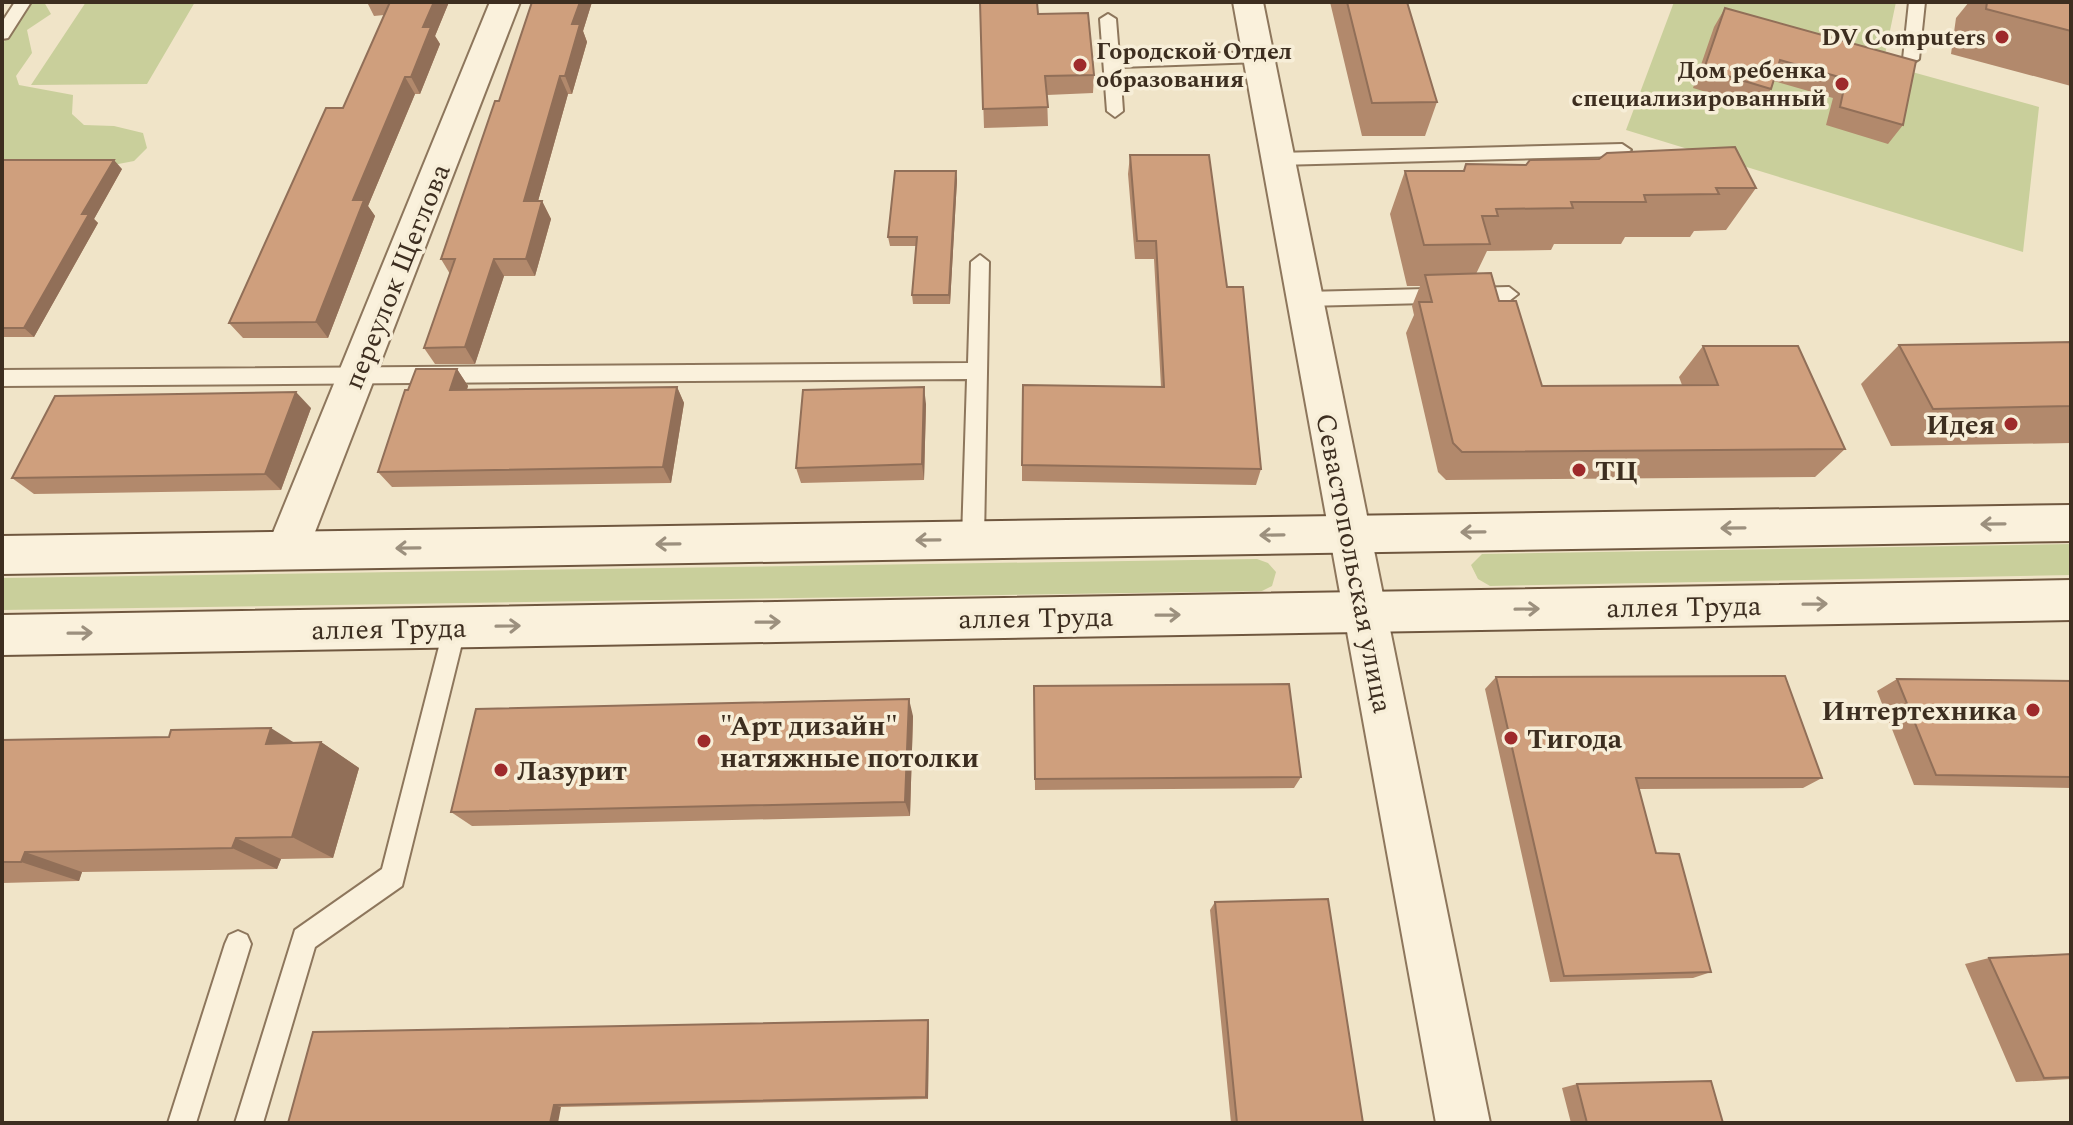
<svg xmlns="http://www.w3.org/2000/svg" width="2073" height="1125" viewBox="0 0 2073 1125" font-family="Spectral,serif">
	<rect width="100%" height="100%" fill="#f0e4c8"/>
	<!-- green -->
	<path fill="#c9cf9b" d="M30 2H44L51 14 27 30 32 53 16 76 19 85 73 95 72 114 84 125 114 126 143 133 147 148 134 161 113 165 2 164V45Z
		M86 2H195L147 84 31 85Z
		M1674 2H1896L1883 64 2039 107 2023 252 1626 130Z
		M2071 544V575L1490 586 1478 579 1471 565 1482 554Z
		M1257 559 1268 563 1276 572 1272 586 1262 591 2 610V578Z"/>
	<g fill="none" stroke-linecap="round" stroke-linejoin="round">
		<defs>
			<path id="lane" d="M15 2H31L8 38 2 39V22Z
				M1909 2H1925L1919 59 1911 64 1903 59Z
				M1108 14 1116 19 1119 56 1259 52 1267 57 1259 62 1120 67 1123 111 1115 117 1107 111 1100 19Z
				M1622 144 1631 150 1622 156 1278 165 1269 159 1278 153Z
				M980 255 989 262 984 539 981 546 973 548 965 546 962 539 967 379 2 386V370L968 363 971 262Z
				M1509 287 1518 294 1509 301 1305 306 1295 299 1305 292Z
				M455 617 463 620 466 627 402 886 315 947 263 1123H235L295 930 382 869 444 627 447 620Z
				M238 931 247 935 251 944 196 1123H168L225 944 229 935Z"/>
			<path id="street" d="M490 2H520L308 550 302 563 287 568 272 563 266 550Z
				M1233 2H1263L1490 1123H1436Z"/>
			<path id="secondary" d="M2071 505V541L2 574V536Z
				M2071 580V620L2 655V615Z"/>
		</defs>
		<!-- lane casing -->
		<use href="#lane" stroke="#8d765c" stroke-width="4"/>
		<!-- street casing -->
		<use href="#street" stroke="#8d765c" stroke-width="4"/>
		<!-- secondary casing -->
		<use href="#secondary" stroke="#6f573f" stroke-width="4"/>
		<!-- lane -->
		<use href="#lane" fill="#faf1dc" fill-rule="evenodd"/>
		<!-- street -->
		<use href="#street" fill="#faf1dc" fill-rule="evenodd"/>
		<!-- secondary -->
		<use href="#secondary" fill="#faf1dc" fill-rule="evenodd"/>
	</g>
	<!-- wall -->
	<path fill="#b2896c" d="M367 2H449L435 36 440 44 420 94H415L368 206 375 216 328 338H243L229 323 343 108 384 15 374 16Z
		M532 2H592L583 31 587 42 572 94H568L538 201H542L551 219 535 276H504L475 364H435L424 348 450 274 441 259 499 101Z
		M980 2 1038 14 1094 75 1093 93 1047 95 1048 126 984 128Z
		M1330 2H1407L1437 102 1425 136H1362Z
		M1969 2H2071V86L1951 54 1956 18Z
		M1725 8 1916 61 1903 125 1888 144 1826 125 1833 98 1774 81 1771 89 1759 108 1693 88 1714 27Z
		M1130 155 1227 287 1261 469 1256 485 1022 481V465L1161 387 1154 259H1135L1128 174Z
		M1599 159 1756 188 1726 230 1694 231 1690 237H1625L1621 244H1554L1551 250 1487 251 1476 274 1499 301 1542 386 1682 385 1679 377 1703 346 1845 449 1815 477 1446 480 1438 472 1406 333 1414 315 1412 306 1420 286H1407L1390 214 1405 171H1463L1466 164 1526 165Z
		M2 160 122 169 94 219 98 223 34 337H2Z
		M956 171 957 180 950 304H913L912 295 916 246H890L888 237Z
		M2071 342V443L1891 446 1861 384 1899 345Z
		M457 369 468 386 467 389 677 387 684 403 671 483 392 487 378 472 408 390Z
		M926 404 924 480 801 483 796 468Z
		M311 408 281 490 34 494 12 478Z
		M1496 677 1822 778 1803 788 1639 789 1656 853 1711 972 1693 978 1550 982 1485 689Z
		M1897 679 2071 681V788L1914 785 1877 691Z
		M1034 686 1301 777 1294 788 1035 790Z
		M913 716 910 816 472 826 451 812Z
		M2 740 321 742 359 768 333 858 281 859 277 869 82 872 79 881 2 883Z
		M1215 902 1363 1123H1231L1210 910Z
		M2071 954V1079L2016 1082 1965 964 1989 958Z
		M928 1020 929 1023 928 1099 561 1107 288 1123Z
		M1577 1084 1723 1123H1571L1562 1088Z"/>
	<!-- shaded-wall -->
	<path fill="#916f58" d="M434 2H449L435 36 440 44 420 94 411 77 423 27Z
		M580 2H592L583 31 587 42 572 94 565 76 572 24Z
		M560 76 568 94 533 219 524 201Z
		M405 77 415 94 368 206 375 216 328 338 316 322 353 200Z
		M114 160 122 169 94 219 98 223 34 337 24 328 82 214Z
		M956 171 957 180 950 304 949 295Z
		M542 201 551 219 535 276 526 259Z
		M494 259 504 276 475 364 465 347Z
		M457 369 468 386 462 406 450 390Z
		M677 387 684 403 671 483 663 467Z
		M924 387 926 404 924 480 922 464Z
		M296 392 311 408 281 490 265 474Z
		M909 699 913 716 910 816 905 802Z
		M271 728 312 754 266 744Z
		M321 742 359 768 333 858 292 837Z
		M236 838 281 859 277 869 232 848Z
		M25 852 82 872 79 881 21 862Z
		M928 1020 929 1023 928 1099 926 1097Z
		M554 1105 561 1107 558 1123H550Z"/>
	<!-- building -->
	<path fill="#cf9f7d" stroke="#916f58" stroke-width="2" d="M390 2H434L423 27H431L411 77H405L353 200H364L316 322 229 323 326 108H343Z
		M532 2H580L572 24H580L565 76H560L524 201H542L526 259H494L465 347 424 348 455 259H441L495 101H499Z
		M980 2H1037L1038 14 1088 13 1094 75 1045 76 1048 107 983 109Z
		M1347 2H1407L1437 102 1372 103Z
		M1987 2H2071V31L1986 9Z
		M1725 8 1916 61 1903 125 1840 107 1846 79 1780 60 1771 89 1704 69Z
		M1735 147 1756 188H1716L1719 194 1644 195 1646 202H1571L1573 208 1496 209 1498 216H1482L1490 244 1424 245 1405 171H1464L1466 164 1526 165 1530 160 1599 159 1607 153Z
		M1130 155H1209L1227 287H1243L1261 469 1022 465 1023 385 1164 387 1156 241H1137Z
		M2 160H114L82 214H89L24 328H2Z
		M895 171H956L949 295H912L917 237H888Z
		M1491 273 1499 301H1516L1542 386 1718 385 1703 346H1798L1845 449 1462 452 1453 443 1419 302H1432L1425 275Z
		M2071 342V406L1933 409 1899 345Z
		M416 369H457L450 390 677 387 663 467 378 472 405 390H408Z
		M924 387 922 464 796 468 803 390Z
		M296 392 265 474 12 478 55 396Z
		M1785 676 1822 778H1636L1656 853 1679 854 1711 972 1564 976 1496 677Z
		M1897 679 2071 681V777L1936 775Z
		M1289 684 1301 777 1035 779 1034 686Z
		M909 699 905 802 451 812 476 709Z
		M271 728 266 744 321 742 292 837 236 838 232 848 25 852 21 862H2V740L169 737 171 730Z
		M1328 899 1363 1123H1237L1215 902Z
		M2071 954V1077L2044 1078 1989 958Z
		M928 1020 926 1097 554 1105 550 1123H288L313 1032Z
		M1711 1081 1723 1123H1587L1577 1084Z"/>
	<!-- one-way arrows -->
	<defs><path id="oneway-shaft" d="M-6 0H5M1.5-3L5.5 0L1.5 3" fill="none" stroke-width="1.6" stroke-linecap="round" stroke-linejoin="round" transform="scale(2)"/></defs>
	<g stroke="#9c907e">
		<use href="#oneway-shaft" transform="translate(1993 524) rotate(179)"/>
		<use href="#oneway-shaft" transform="translate(1733 528) rotate(179)"/>
		<use href="#oneway-shaft" transform="translate(1473 532) rotate(179)"/>
		<use href="#oneway-shaft" transform="translate(1272 535) rotate(179)"/>
		<use href="#oneway-shaft" transform="translate(928 540) rotate(179)"/>
		<use href="#oneway-shaft" transform="translate(668 544) rotate(179)"/>
		<use href="#oneway-shaft" transform="translate(408 548) rotate(179)"/>
		<use href="#oneway-shaft" transform="translate(1815 604) rotate(-1)"/>
		<use href="#oneway-shaft" transform="translate(1527 609) rotate(-1)"/>
		<use href="#oneway-shaft" transform="translate(1168 615) rotate(-1)"/>
		<use href="#oneway-shaft" transform="translate(768 622) rotate(-1)"/>
		<use href="#oneway-shaft" transform="translate(508 626) rotate(-1)"/>
		<use href="#oneway-shaft" transform="translate(80 633) rotate(-1)"/>
	</g>
	<!-- markers -->
	<g fill="#9e2a2b" stroke="#f7eed8" stroke-width="3">
		<circle cx="2002" cy="37" r="8"/>
		<circle cx="1080" cy="65" r="8"/>
		<circle cx="1842" cy="84" r="8"/>
		<circle cx="2011" cy="424" r="8"/>
		<circle cx="1579" cy="470" r="8"/>
		<circle cx="2033" cy="710" r="8"/>
		<circle cx="1511" cy="738" r="8"/>
		<circle cx="704" cy="741" r="8"/>
		<circle cx="501" cy="770" r="8"/>
	</g>
	<g text-anchor="middle" stroke-width="7" stroke-linejoin="round" paint-order="stroke">
		<!-- far-poi labels -->
		<g font-size="24" font-weight="bold" fill="#3d2e20" stroke="#f7eed8" text-anchor="end">
			<text x="1986" y="45">DV Computers</text>
			<text x="1096" y="59" text-anchor="start">Городской Отдел<tspan x="1096" dy="28">образования</tspan></text>
			<text x="1826" y="78">Дом ребенка<tspan x="1826" dy="28">специализированный</tspan></text>
		</g>
		<!-- street labels -->
		<g font-size="28" fill="#3d2e20" stroke="#f7eed8">
			<text transform="translate(396 276) rotate(-68)" y="10">переулок Щеглова</text>
			<text transform="translate(1355 563) rotate(79)" y="10">Севастопольская улица</text>
			<text transform="translate(1684 606) rotate(-1)" y="10">аллея Труда</text>
			<text transform="translate(1036 617) rotate(-1)" y="10">аллея Труда</text>
			<text transform="translate(389 628) rotate(-1)" y="10">аллея Труда</text>
		</g>
		<!-- poi labels -->
		<g font-size="28" font-weight="bold" fill="#3d2e20" stroke="#f7eed8" text-anchor="start">
			<text x="1995" y="434" text-anchor="end">Идея</text>
			<text x="1595" y="480">ТЦ</text>
			<text x="2017" y="720" text-anchor="end">Интертехника</text>
			<text x="720" y="735">"Арт дизайн"<tspan x="720" dy="32">натяжные потолки</tspan></text>
			<text x="1527" y="748">Тигода</text>
			<text x="517" y="780">Лазурит</text>
		</g>
	</g>
	<!-- border -->
	<rect width="2073" height="1125" fill="none" stroke="#3d2e20" stroke-width="8"/>
</svg>
